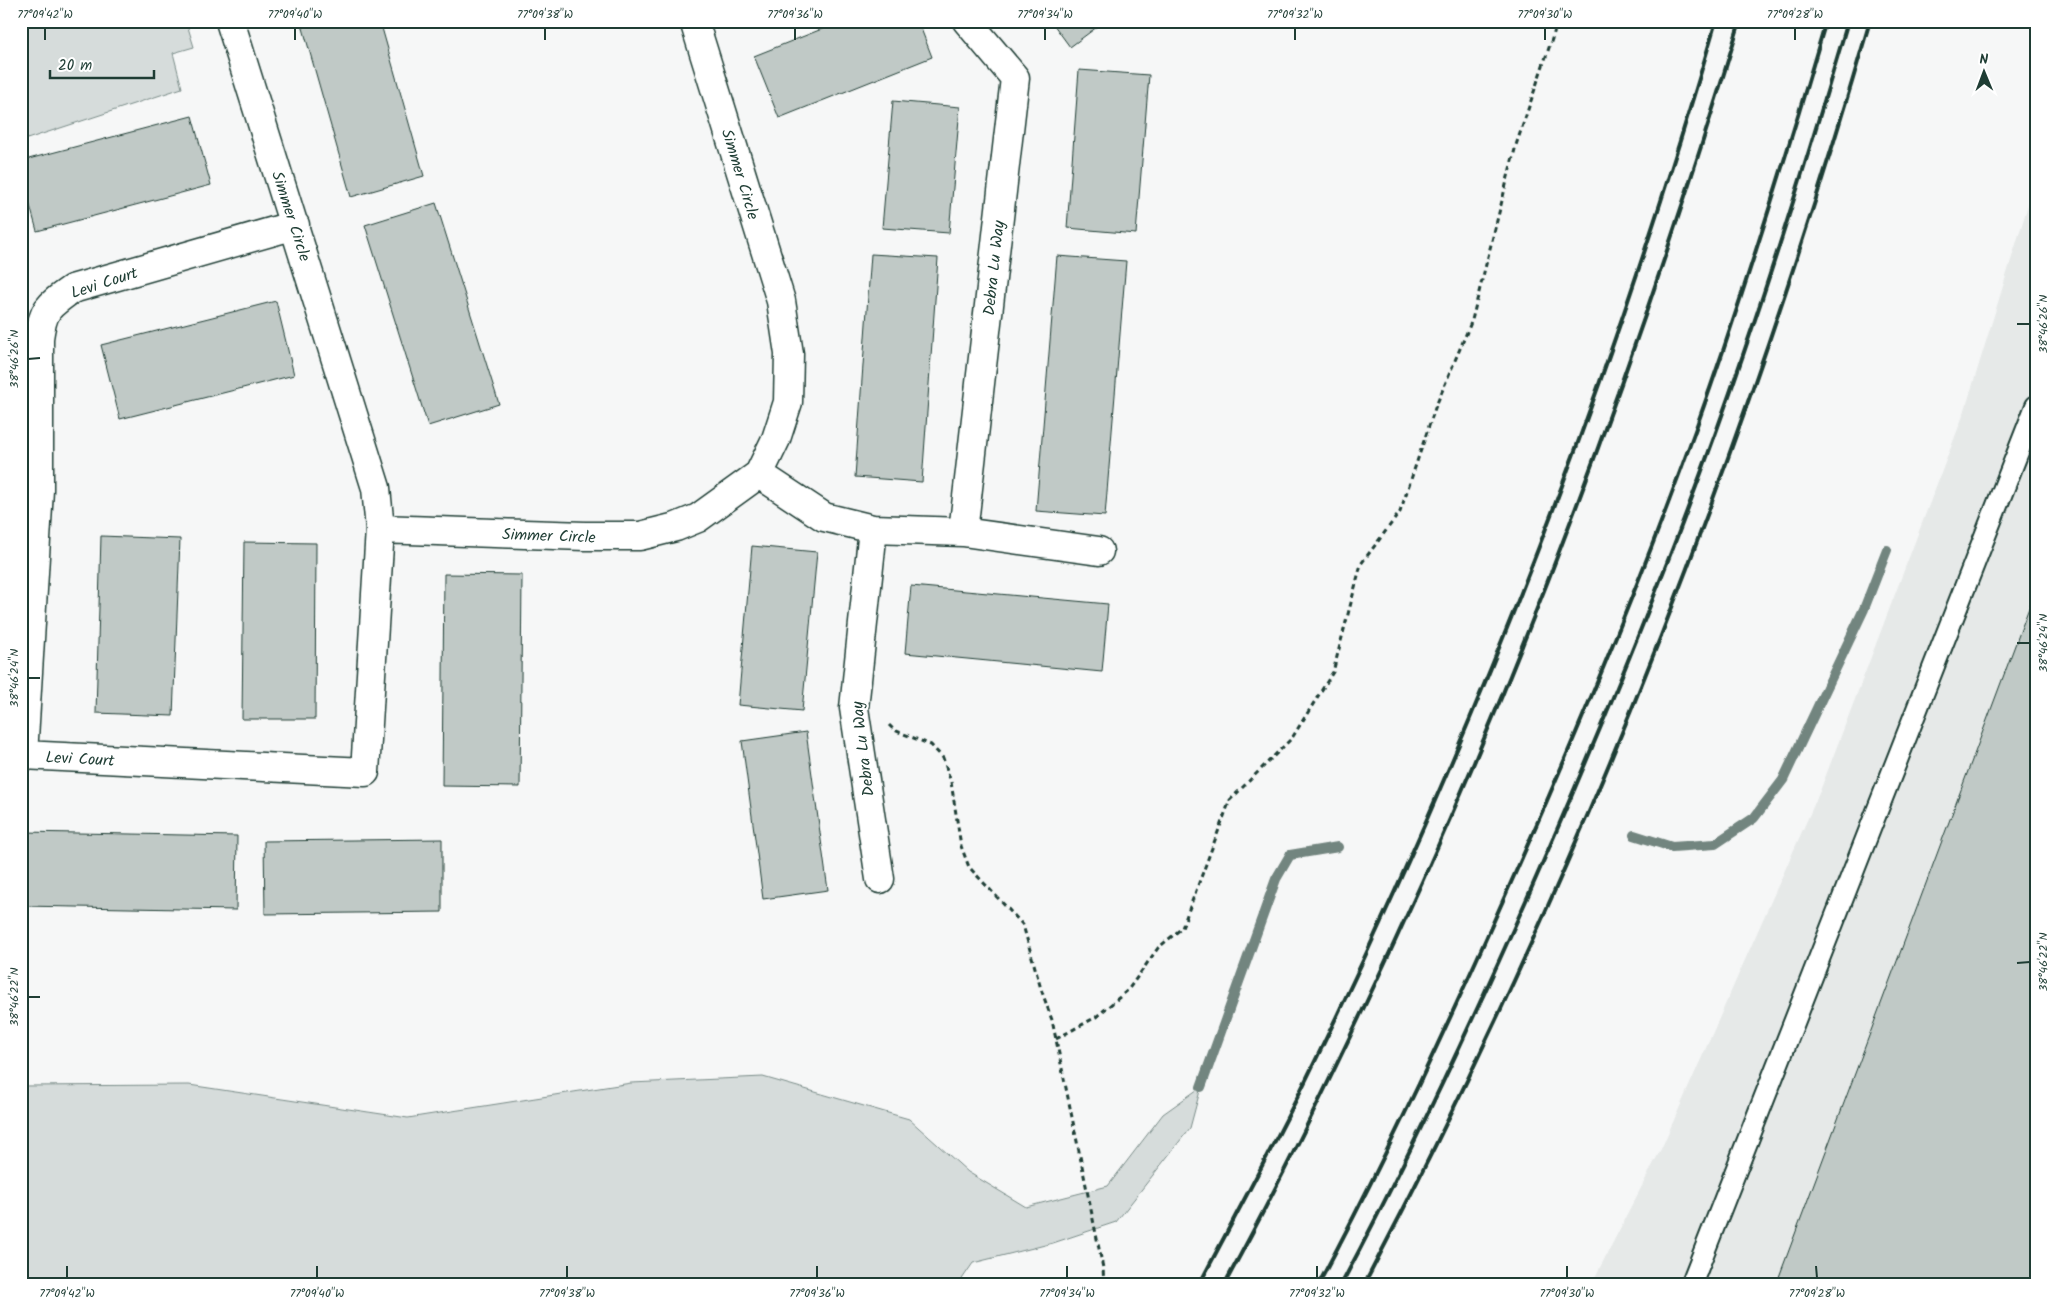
<svg xmlns="http://www.w3.org/2000/svg" width="2057" height="1306" viewBox="0 0 2057 1306" font-family="Kalam,sans-serif">
	<rect width="100%" height="100%" fill="#f6f7f7"/>
	<filter id="ink" filterUnits="userSpaceOnUse"><feTurbulence type="fractalNoise" baseFrequency=".02" numOctaves="2"/><feDisplacementMap in="SourceGraphic" scale="10" xChannelSelector="R" yChannelSelector="G"/><feConvolveMatrix kernelMatrix="1 2 1 2 8 2 1 2 1" color-interpolation-filters="sRGB"/></filter>
	<g filter="url(#ink)">
		<!-- built -->
		<path fill="#e6e9e8" d="M2036 179V1285H1591L1662 1147 1820 791 1964 413Z"/>
		<!-- green -->
		<path fill="#d6dcdb" stroke="#7a8c88" d="M21 21H186L194 47 173 53 182 88 21 141Z
			M763 1077 909 1119 968 1172 1026 1207 1108 1186 1163 1114 1201 1087 1190 1128 1116 1222 1053 1243 973 1263 958 1285H21V1086L189 1085 408 1118 631 1083Z"/>
		<g fill="none" stroke-linecap="round" stroke-linejoin="round">
			<!-- stream -->
			<path stroke="#72857f" stroke-width="10" d="M1634 835 1672 847 1715 844 1754 818 1783 780 1864 609 1887 550
				M1201 1087 1276 879 1290 855 1338 847"/>
		</g>
		<!-- building -->
		<path fill="#c0c9c6" stroke="#1f3d34" d="M301 21H380L424 176 351 197Z
			M842 21H918L932 57 779 118 754 56Z
			M1051 21H1105L1070 47Z
			M1079 70 1149 75 1136 234 1067 228Z
			M893 101 960 107 949 233 882 228Z
			M192 116 211 185 37 231 21 173V161Z
			M436 203 499 404 428 426 365 225Z
			M871 254 938 258 922 482 855 477Z
			M1057 256 1126 261 1105 516 1036 511Z
			M276 301 294 375 120 419 101 345Z
			M101 536 180 539 173 716 96 713Z
			M244 542 316 543 315 719H242Z
			M752 546 817 552 802 711 738 705Z
			M444 574 522 575 520 787 442 786Z
			M911 586 1108 604 1102 672 905 653Z
			M2036 589V1265L2028 1285H1776Z
			M806 732 828 890 763 899 742 741Z
			M24 832 237 836 236 910 22 906Z
			M442 839V912L265 914 264 841Z"/>
		<g fill="none" stroke-linecap="round" stroke-linejoin="round">
			<defs>
				<path id="lane" d="M1691 1285 2036 406"/>
				<path id="street" d="M230 21 376 488 380 529 365 772 23 755 39 490V338C43 309 48 306 72 289L295 225
					M759 474 824 517 873 529 963 532 1099 551
					M380 529 585 536H640L676 527 698 518 759 474 776 439 788 402 789 354 781 301 694 21
					M873 529 854 708 880 879
					M963 532 1015 78 967 21"/>
			</defs>
			<!-- lane casing -->
			<use href="#lane" stroke="#1f3d34" stroke-width="24"/>
			<!-- street casing -->
			<use href="#street" stroke="#1f3d34" stroke-width="31"/>
			<!-- path -->
			<path stroke="#1f3d34" stroke-width="3" stroke-dasharray="5 4" stroke-linecap="butt" d="M889 725 894 730 931 745 943 758 951 782 961 846 969 867 1023 925 1041 989 1052 1020 1103 1268 1104 1285
				M1056 1039 1096 1017 1128 990 1158 948 1182 928 1230 800 1292 738 1333 672 1361 564 1400 512 1435 408 1472 320 1516 145 1558 21"/>
			<!-- lane -->
			<use href="#lane" stroke="#fff" stroke-width="20"/>
			<!-- street -->
			<use href="#street" stroke="#fff" stroke-width="28"/>
			<!-- rail -->
			<path stroke="#1f3d34" stroke-width="4" d="M1199 1285C1232 1222 1266 1160 1298 1096 1468 752 1609 390 1716 21
				M1224 1285C1275 1193 1321 1098 1366 1003 1518 684 1638 359 1740 21
				M1318 1285C1386 1158 1447 1027 1505 896 1585 717 1661 534 1724 348 1760 240 1794 131 1826 21
				M1341 1285C1409 1158 1470 1027 1528 896 1606 719 1681 538 1743 355 1781 244 1815 133 1848 21
				M1364 1285C1576 883 1743 458 1870 21"/>
		</g>
	</g>
	<!-- ticks -->
	<path fill="none" stroke="#1f3d34" stroke-width="2" d="M45 28V40M295 28V40M545 28V40M795 28V40M1045 28V40M1295 28V40M1545 28V40M1795 28V40M2017 324H2030M28 359 40 358M2017 643H2030M28 678H40M2017 963 2030 962M28 997H40M67 1266V1278M317 1266V1278M567 1266V1278M817 1266V1278M1067 1266V1278M1317 1266V1278M1567 1266V1278M1816 1266 1817 1278"/>
	<g text-anchor="middle" stroke-width="4" stroke-linejoin="round" paint-order="stroke">
		<!-- street labels -->
		<g font-size="16" fill="#1f3d34" stroke="#fff">
			<text transform="translate(741 174) rotate(73)" y="6">Simmer Circle</text>
			<text transform="translate(292 216) rotate(72)" y="6">Simmer Circle</text>
			<text transform="translate(993 268) rotate(-84)" y="6">Debra Lu Way</text>
			<text transform="translate(104 282) rotate(-18)" y="6">Levi Court</text>
			<text transform="translate(549 535) rotate(2)" y="6">Simmer Circle</text>
			<text transform="translate(862 749) rotate(-97)" y="6">Debra Lu Way</text>
			<text transform="translate(80 758) rotate(3)" y="6">Levi Court</text>
		</g>
	</g>
	<!-- margin -->
	<rect width="2057" height="1306" fill="none" stroke="#fff" stroke-width="55"/>
	<!-- north arrow -->
	<g transform="translate(1984 72) rotate(359)" stroke="#ffffff" stroke-width="4" paint-order="stroke">
	<path d="M0-4L9 19L0 12L-9 19Z" fill="#1f3d34"/>
	<text y="-8" font-size="14" font-weight="bold" text-anchor="middle" fill="#1f3d34">N</text>
	</g>
	<!-- scale -->
	<path d="M50 70v8h104v-8" fill="none" stroke="#1f3d34" stroke-width="2.5"/>
	<text x="58" y="70" font-size="15" fill="#1f3d34" stroke="#ffffff" stroke-width="4" paint-order="stroke">20 m</text>
	<rect x="28" y="28" width="2002" height="1250" fill="none" stroke="#1f3d34" stroke-width="2"/>
	<g font-size="12" text-anchor="middle" fill="#1f3d34">
		<text x="45" y="18">77°09'42"W</text>
		<text x="295" y="18">77°09'40"W</text>
		<text x="545" y="18">77°09'38"W</text>
		<text x="795" y="18">77°09'36"W</text>
		<text x="1045" y="18">77°09'34"W</text>
		<text x="1295" y="18">77°09'32"W</text>
		<text x="1545" y="18">77°09'30"W</text>
		<text x="1795" y="18">77°09'28"W</text>
		<text transform="translate(2043 324) rotate(-90)" y="4">38°46'26"N</text>
		<text transform="translate(14 359) rotate(-90)" y="4">38°46'26"N</text>
		<text transform="translate(2043 643) rotate(-90)" y="4">38°46'24"N</text>
		<text transform="translate(14 678) rotate(-90)" y="4">38°46'24"N</text>
		<text transform="translate(2043 962) rotate(-90)" y="4">38°46'22"N</text>
		<text transform="translate(14 997) rotate(-90)" y="4">38°46'22"N</text>
		<text x="67" y="1297">77°09'42"W</text>
		<text x="317" y="1297">77°09'40"W</text>
		<text x="567" y="1297">77°09'38"W</text>
		<text x="817" y="1297">77°09'36"W</text>
		<text x="1067" y="1297">77°09'34"W</text>
		<text x="1317" y="1297">77°09'32"W</text>
		<text x="1567" y="1297">77°09'30"W</text>
		<text x="1817" y="1297">77°09'28"W</text>
	</g>
</svg>
